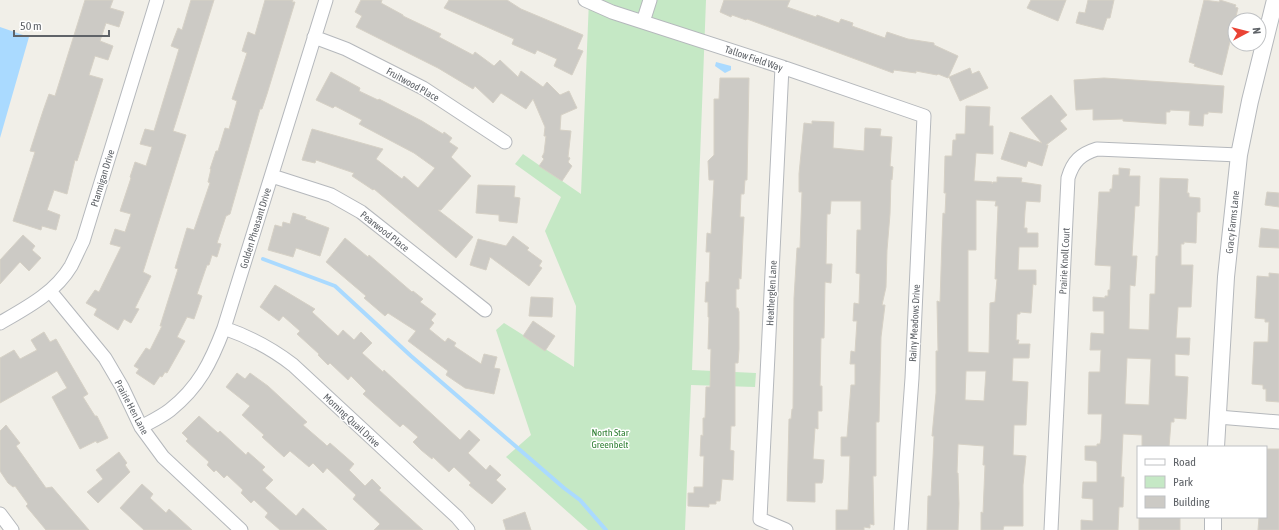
<svg xmlns="http://www.w3.org/2000/svg" width="1279" height="530" viewBox="0 0 1279 530" font-family="'Asap Condensed',sans-serif">
	<rect width="100%" height="100%" fill="#f1efe8"/>
	<!-- green -->
	<path fill="#c5e8c5" d="M589 0H706L692 370 756 373 755 387 691 385 685 530H588L506 457 531 435 496 330 504 323 574 367 576 306 545 231 561 197 515 164 523 154 581 194Z"/>
	<!-- water -->
	<path fill="#aadaff" d="M0 27 29 37 0 138Z
		M716 62 731 66V70L725 73 715 66Z"/>
	<g fill="none" stroke-linecap="round" stroke-linejoin="round">
		<!-- stream -->
		<path stroke="#aadaff" stroke-width="4" d="M263 259 335 286 411 356 564 488 580 500 606 530"/>
	</g>
	<!-- building -->
	<path fill="#cccac5" stroke="#d6d1c6" fill-rule="evenodd" d="M85 0H113L110 8 124 12 119 27 106 23 100 41 113 46 108 60 95 56 89 75 103 79 77 161 75 160 67 194 54 190 47 210 60 215 56 230 42 226 41 230 13 221 35 152 30 151 43 111 49 94 55 96Z
		M191 0H214L173 131 186 135 143 272 151 276 135 308 139 309 131 323 124 319 118 330 94 315 97 309 86 303 95 290 99 292 121 247 110 244 115 229 125 232 131 214 120 211 131 178 130 177 135 162 146 166 152 147 140 144 145 129 154 131 179 49 171 46 178 28 182 30Z
		M265 0H293L292 2H295L267 94 262 109H260L230 214 226 216 217 243 221 244 217 257 212 255 209 265H207L197 294 202 296 194 319 187 317 177 337 185 341 167 373 165 372 162 377 160 376 154 385 136 373 139 369 134 366 146 348 150 350 162 326H160L178 269 175 268 187 228 194 230 210 183 208 182 211 169H210L216 151H218L225 128 229 129 237 101 232 99 247 53 242 51 248 32 255 35Z
		M361 0H382L381 3 403 15V16L441 34 439 37 473 55 475 52 494 66 500 60 518 77 521 71 543 87 547 82 560 95 569 91 577 108 561 115 560 130 571 131 568 157 570 158 568 162 572 166 562 181 539 166 544 159 542 157 544 153 546 136H544L545 127 533 99 526 109 501 93 493 103 475 86 473 89 438 68 356 27 362 16 355 12Z
		M449 0H507L521 9 583 35 577 49 583 51 572 75 554 66 557 59 537 50 535 54 512 44 514 39 444 8Z
		M724 0H790L787 7 816 17 817 15 839 23 841 19 853 23 852 26 885 38 887 32 908 39 934 43V45L958 56 948 78 938 74 937 75 916 71V73L894 70 893 73 747 19 746 20 732 15 731 17 720 12Z
		M1031 0H1066L1058 21 1027 8Z
		M1088 0H1114L1110 18H1107L1103 30 1076 23 1079 12 1085 13Z
		M1204 0 1219 2 1220 0 1236 5 1235 7 1238 8 1222 75 1194 66 1195 64 1189 62Z
		M970 68 972 74 979 71 988 88 960 101 949 77Z
		M331 72 360 88 359 91 378 100 379 99 422 121 443 134 444 132 452 138 449 142 458 148 451 157 471 176 441 210H438L473 237 456 258 374 189 373 190 352 176 354 173 316 160 315 163 302 160 312 129 383 149 376 159 402 179 404 176 418 188 435 168 414 153 359 124 362 120 335 106 333 108 316 100Z
		M720 78H749L747 180H745L744 194H741L740 217H744L743 236 741 279 739 278V289H736V308H738L739 312V349L738 363H735V426H731L730 450 734 451 733 480 722 479 720 501H716V504H709V507L688 506V493H694V487H703L704 456H700L701 435 703 436V418H705L706 387H710L711 349H708L709 317H708V302H705L706 282H709L710 252H706L707 233 711 234 714 180H709L708 161 714 155V99H719Z
		M1104 78 1224 86 1222 113 1208 112V114H1204L1203 126 1189 125 1190 111 1170 110V112H1166V124L1123 121V119L1093 120V109L1076 110 1074 80Z
		M1051 95 1067 115 1060 121 1067 129 1046 145H1048L1042 166 1028 161 1026 167 1001 159 1010 132 1042 143 1021 118Z
		M966 106 990 107 989 126H993V154L976 153 974 181 992 182V184L993 182H997V177L1022 178 1021 182 1041 185 1040 202 1026 201 1025 211 1024 228H1027V233H1038V247H1019L1018 270H1036V285L1033 284 1031 313 1020 312V314H1017L1016 340H1019L1018 344H1030L1029 358H1013L1012 381 1028 382 1026 425H1014L1013 455 1026 456 1023 485V526H1004L1003 530H981V512L983 513 985 465H983L984 446 958 444 957 473H958L959 504 958 530H927L928 496H931L933 458 934 436H932L936 393V351H938L937 301 940 302 942 239 943 213 945 214 946 193H944L945 156H952L953 140H956V134H965ZM976 200 996 201 995 206H998L995 279H997L995 302 990 303 989 353 968 352V250H976ZM966 371H986L984 401 965 400Z
		M812 121 834 122 833 148 864 151 865 128 881 129 880 136 892 137 890 166 893 167 892 180 891 179 890 214 887 250 886 287 882 305H885L881 337 879 422H876V476H873L874 525 870 524V528L864 527V530H836V510H848L850 456H841V437H847L851 385H855V364H850L851 351 855 352 857 321H853L854 303 859 304 860 274 856 273 857 230H861V201H831L830 214H827L826 264H832L831 283 825 282 824 338H821L820 386H822V411H818V429L815 428 813 459 824 460 823 479 822 483H815V502L787 501 789 419H791L792 409H793L794 298 797 248H800L802 192H799V174L804 123 812 124Z
		M1119 168 1130 169 1129 176H1140L1139 206H1135L1132 256H1137L1135 286 1130 285 1129 329 1149 330 1150 294H1155L1156 256H1158L1160 178 1188 179 1187 193H1189V197L1200 198V212H1197L1196 243 1184 242V244H1181V265H1193L1191 307H1178L1176 338H1190L1189 355 1175 354V376L1188 377 1186 419 1174 418V422H1171L1169 447H1142V435L1123 434 1121 477H1124L1123 507H1119L1118 530H1081V520L1093 521V499L1082 498 1083 482H1097V463L1096 461 1085 460V446H1097V444H1100L1101 439 1102 414H1088L1089 372H1100L1101 350H1090L1091 333 1104 334V311H1093V297L1105 298V296H1108V290H1110L1111 266 1095 265 1099 192H1110V189H1112L1113 175H1119ZM1127 358 1151 359 1149 405 1125 404Z
		M478 185 515 186 514 197 520 198 517 223 499 221V215L476 213Z
		M1267 192 1279 193V207L1265 205Z
		M293 213 306 217 305 219 329 228 320 256 296 248 293 257 268 250 275 225 282 227 283 222 290 224Z
		M1261 228 1279 230V248L1259 247Z
		M23 235 35 246 32 250 41 258 29 271 20 262 0 284V260Z
		M513 236 529 248 527 250 542 261 539 266 542 268 529 286 490 257 486 270 470 265 478 239 506 246Z
		M345 238 368 257 369 255 412 292 413 291 423 299 420 302 436 314 431 320 434 323 429 329 445 342 448 338 456 343 454 346 481 364 484 354 497 357 494 368 500 369 494 394 465 388 446 375 448 371 408 341 416 331 388 313 385 316 364 298 366 296 326 262Z
		M1269 273 1279 274V402L1266 401V389H1263V385L1252 384 1254 342H1268L1269 322H1265V319L1255 318 1257 276 1269 277Z
		M275 285 315 309 312 312 338 336 343 330 354 340 361 332 372 343 362 353 383 372 384 370 460 440 469 430 480 440 468 453 486 470 490 465 501 475 496 480 506 489 492 504 469 485 471 483 454 467 449 472 433 457 432 459 421 450 413 442 418 437 403 424 400 427 363 394 366 391 351 376 348 380 330 363 328 365 318 355 319 354 297 334 300 331 283 316 279 321 260 307Z
		M531 297 553 298 552 317 529 316Z
		M533 321 555 336 545 351 523 336Z
		M44 332 50 342 56 339 88 394 83 397 95 416H97L108 438 97 443 96 441 80 449 52 397 67 388 57 371 0 403V358L14 350 20 359 37 350 31 340Z
		M237 373 245 379 250 373 268 386 307 422 303 425 325 444 327 446 330 443 354 464 349 470 365 486 372 479 381 488 379 490 423 530H374L380 524 353 499 356 495 327 468 323 473 313 463 309 467 290 451 284 457 262 437 264 435 242 415 250 406 226 387Z
		M199 416 218 433 220 431 246 455 248 452 265 467 262 470 273 480 265 488 296 516 303 508 327 530H280L265 517 268 513 254 500 251 503 241 493 243 490 227 475 224 478 216 470 214 472 207 465 209 462 186 441 188 439 182 433Z
		M6 425 20 443 16 446 46 488 52 487 89 530H46L26 506 28 504 15 486 13 487 8 483 0 471V431Z
		M1267 449H1279V530H1258L1259 517H1266Z
		M119 452 127 463 125 465 130 472 98 503 87 492 103 479 96 470Z
		M142 484 153 494 150 498 166 513 169 509 192 530H144L120 508Z
		M525 512 531 530H506L503 520Z
		M1139 517H1180V530H1139Z"/>
	<g fill="none" stroke-linecap="round" stroke-linejoin="round">
		<defs>
			<path id="minor" d="M585 0 612 12 782 67 924 116 912 378 901 530
				M643 22 650 0
				M314 37 346 49 423 88 505 142
				M782 67 760 519 786 530
				M272 176 331 195 361 212 485 310
				M50 291 105 358 122 387 141 427 163 457 241 530
				M0 323C26 308 55 293 71 266 75 258 79 249 83 241L157 0
				M224 328C250 337 271 348 293 365L457 517 468 530
				M1218 417 1279 422
				M141 427C150 422 161 417 170 410 199 387 211 362 224 328L326 0
				M0 514 12 530
				M1051 530 1068 178C1073 161 1081 154 1097 149L1239 155"/>
			<path id="tertiary" d="M1216 447 1226 277 1239 155 1250 101 1275 0
				M1213 530V517"/>
		</defs>
		<!-- minor casing -->
		<use href="#minor" stroke="#b5b8bc" stroke-width="15"/>
		<!-- tertiary casing -->
		<use href="#tertiary" stroke="#b5b8bc" stroke-width="18"/>
		<!-- minor -->
		<use href="#minor" stroke="#fff" stroke-width="13"/>
		<!-- tertiary -->
		<use href="#tertiary" stroke="#fff" stroke-width="16"/>
	</g>
	<g text-anchor="middle" stroke-width="3" stroke-linejoin="round" paint-order="stroke">
		<!-- street labels -->
		<g font-size="10" fill="#5f6368" stroke="#fff">
			<text transform="translate(754 58) rotate(19)" y="4">Tallow Field Way</text>
			<text transform="translate(413 84) rotate(29)" y="4">Fruitwood Place</text>
			<text transform="translate(102 178) rotate(-73)" y="4">Ptarmigan Drive</text>
			<text transform="translate(1232 222) rotate(-84)" y="4">Gracy Farms Lane</text>
			<text transform="translate(255 228) rotate(-73)" y="4">Golden Pheasant Drive</text>
			<text transform="translate(385 231) rotate(38)" y="4">Pearwood Place</text>
			<text transform="translate(1064 261) rotate(-87)" y="4">Prairie Knoll Court</text>
			<text transform="translate(771 293) rotate(-87)" y="4">Heatherglen Lane</text>
			<text transform="translate(914 323) rotate(-87)" y="4">Rainy Meadows Drive</text>
			<text transform="translate(132 407) rotate(62)" y="4">Prairie Hen Lane</text>
			<text transform="translate(352 420) rotate(43)" y="4">Morning Quail Drive</text>
		</g>
		<!-- park labels -->
		<g font-size="10" fill="#348238" stroke="#fff">
			<text x="610" y="436">North Star<tspan x="610" dy="12">Greenbelt</tspan></text>
		</g>
	</g>
	<!-- legend -->
	<rect x="1137" y="446" width="130" height="72" fill="#ffffff" stroke="#bfc1c3"/>
	<rect x="1145" y="459" width="20" height="6" fill="#ffffff" stroke="#bfc1c3"/>
	<text x="1173" y="466" font-size="12" fill="#5f6368">Road</text>
	<rect x="1145" y="476" width="20" height="12" fill="#c5e8c5" stroke="#bfc1c3"/>
	<text x="1173" y="486" font-size="12" fill="#5f6368">Park</text>
	<rect x="1145" y="496" width="20" height="12" fill="#cccac5" stroke="#bfc1c3"/>
	<text x="1173" y="506" font-size="12" fill="#5f6368">Building</text>
	<!-- north arrow -->
	<g transform="translate(1247 32) rotate(83)"><circle r="19" fill="#ffffff" stroke="#bfc1c3"/>
	<path d="M0-3L7 15L0 10L-7 15Z" fill="#ea4335"/>
	<text y="-6" font-size="11" font-weight="bold" text-anchor="middle" fill="#5f6368">N</text>
	</g>
	<!-- scale -->
	<path d="M14 30v6h95v-6" fill="none" stroke="#5f6368" stroke-width="2"/>
	<text x="20" y="30" font-size="12" fill="#5f6368" stroke="#ffffff" stroke-width="3" paint-order="stroke">50 m</text>
</svg>
